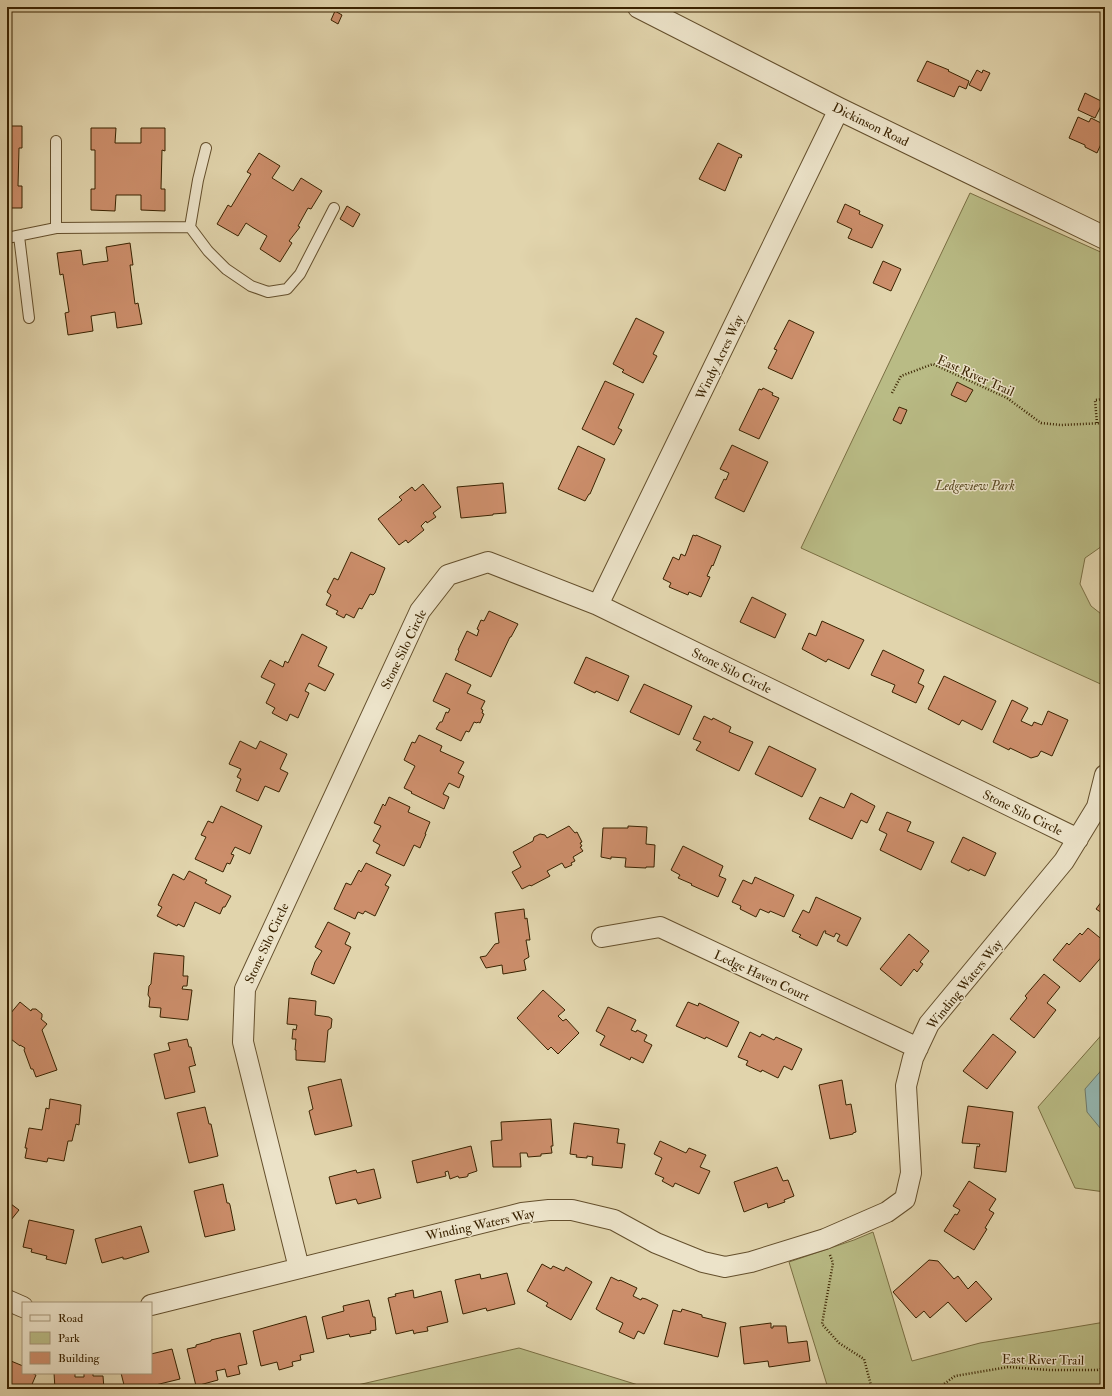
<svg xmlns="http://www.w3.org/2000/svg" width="1112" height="1396" viewBox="0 0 1112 1396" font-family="'IM FELL Double Pica',serif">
	<rect width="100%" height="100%" fill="#e1d4ac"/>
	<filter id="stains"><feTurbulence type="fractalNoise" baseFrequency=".005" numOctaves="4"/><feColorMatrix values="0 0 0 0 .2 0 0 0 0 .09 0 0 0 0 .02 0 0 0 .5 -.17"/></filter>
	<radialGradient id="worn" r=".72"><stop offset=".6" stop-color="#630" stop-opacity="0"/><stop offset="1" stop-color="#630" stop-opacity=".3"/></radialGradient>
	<!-- green -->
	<path fill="#b9bb85" stroke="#7a6f43" d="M970 193 1105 254V544L1085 558 1080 584 1091 606 1105 617V686L801 548Z
		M1105 1031V1192L1075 1188 1038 1107Z
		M873 1232 912 1361 980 1343 1105 1322V1389H812L827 1385 789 1262 854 1240Z
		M519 1348 651 1389H340Z"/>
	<!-- water -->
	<path fill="#95b7b1" stroke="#717c6b" d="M1105 1066V1134L1087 1112 1085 1089Z"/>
	<!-- building -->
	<path fill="#cc8e6b" stroke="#3a2301" d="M335 11 342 15 338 24 331 20Z
		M927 61 949 70 948 71 969 81 966 89 959 86 954 97 917 81Z
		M977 70 982 73 983 70 990 73 981 91 969 85Z
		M1085 93 1103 102 1095 118 1078 110Z
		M1078 117 1089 122 1091 118 1105 125V135L1097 153 1085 147V145L1069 138Z
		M7 126H22V148H19L18 186H22V208H7Z
		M91 128H116L115 143H141V128H165V151L162 150 161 189H165V211L141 210V195H116L115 211 91 210V189H95V150H91Z
		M718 143 742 155 741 158 739 157 725 191 699 179Z
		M259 153 280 166 272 178 293 191 301 178 322 191 311 209 308 208 298 226 300 227 289 241 292 243 280 262 260 249 267 236 252 227 246 223 238 236 217 224 228 205 231 207 251 174 247 172Z
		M845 204 860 211 859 214 883 225 872 248 848 238 852 229 837 222Z
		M347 206 360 214 353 227 340 219Z
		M130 243 133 265H130L135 304 138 303 142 324 117 328 115 312 91 316 93 331 68 335 65 313 69 312 63 274 60 275 57 253 81 250 83 265 92 263 108 261 106 247Z
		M883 261 901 269 891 291 873 283Z
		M636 318 664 332 653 354 657 356 643 383 622 372 624 370 613 364Z
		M789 320 814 332 792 379 768 368 777 350 774 349Z
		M605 381 634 394 618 428 622 430 614 445 582 429Z
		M957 382 973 390 966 402 951 395Z
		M763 388 773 393 772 395 779 398 759 439 739 430 759 389 762 390Z
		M899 407 907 410 901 424 893 420Z
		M732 445 768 462 744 512 715 498 724 479 726 480 729 473 720 469Z
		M578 446 605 459 590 494H589L585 501 558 489Z
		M503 483 506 513 493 514V515L461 518 457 487Z
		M423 484 441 507 433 513 436 517 427 523 426 521 421 526 424 530 408 543 406 540 399 545 378 519 402 500 399 497 412 487 415 491Z
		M693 535 696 536V535L721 546 713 566 712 565 707 576 710 577 701 597 689 592 688 595 669 587 671 583 663 579 673 557 679 560 681 554 685 556Z
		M351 552 385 568 375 593 373 595 370 594 362 609 359 608 354 618 346 614 344 618 336 614 338 611 326 605 331 595 327 592 334 578 338 580Z
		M752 597 786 614 775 638 740 622Z
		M489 611 518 624 511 637H510L491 677 455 660 459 651 458 650 467 631 477 636 479 630 477 629 481 620 484 621Z
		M822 621 864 640 849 669 828 659 826 662 802 649 809 633 816 636Z
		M302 634 327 647 318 666 334 674 325 691 309 683 305 691 309 693 298 718 290 714 287 721 272 713 275 708 266 703 275 684 261 677 270 660 283 667 285 661 288 663Z
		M883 650 924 670 918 683 924 686 916 703 892 692 895 685 871 675Z
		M586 657 629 676 618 701 596 691 595 693 574 683Z
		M446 673 471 685 467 693 485 701 481 709 483 710 482 713 484 714 480 723 478 722 477 723 474 722 469 732 466 731 461 741 436 729 440 722H442L446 712 448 713 450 709 433 701Z
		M944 676 996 701 982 730 962 720 959 725 928 709Z
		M644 684 692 706 679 735 630 712Z
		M1012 700 1028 708 1021 721 1032 726 1034 722 1042 725 1048 711 1068 720 1052 756 1041 751 1038 756 1031 758 1010 748 1009 750 993 742Z
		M704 716 712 720 713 718 731 727 729 732 753 742 739 771 696 750 701 742 693 739Z
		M419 735 442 746 440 751 464 762 458 773 464 776 459 788 449 783 443 794 449 797 444 809 411 793 412 792 404 788 415 766 404 760 412 742 415 743Z
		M240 741 256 749 260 741 287 754 280 769 288 773 279 792 265 786 258 801 236 791 241 779 237 777 241 769 229 764Z
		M769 746 816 769 802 797 755 774Z
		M851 793 875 806 867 823 861 820 852 839 809 819 820 797 844 808Z
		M389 797 410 807 408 812 430 822 425 834H426L420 848 414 845 404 866 376 853 380 845 373 841 381 826 374 823 383 804 385 806Z
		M221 806 262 826 250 854 235 847 231 854 234 855 230 864 227 863 223 872 195 859 206 837 201 835 208 821 213 823Z
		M887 812 911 822 907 831 934 842 921 870 880 850 887 834 879 830Z
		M569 826 575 833 577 832 582 842 580 843 582 846 580 847 583 851 573 857 575 861 571 863 572 865 565 868 562 863 547 871 550 876 531 886 530 885 522 889 512 872 521 867 513 852 533 841 534 837 540 834 545 835 547 838Z
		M628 826 647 827 646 844 655 845 654 867H646V868L625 867 626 858 611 857V859L601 857 603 828H628Z
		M963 837 996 853 985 876 970 869 969 871 951 862Z
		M683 846 723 866 719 876 726 879 718 897 691 885 692 884 678 878 680 875 671 870Z
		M366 863 391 875 385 885 389 887 375 916 365 911 363 914 358 912 355 919 334 909 346 883 351 885 359 870 361 872Z
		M189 871 207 880 205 883 231 896 225 907H223L220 914 195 902 184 927 178 924 177 926 157 916 162 907 158 905 173 874 184 880Z
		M755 877 794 895 784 917 770 911 769 913 760 909 756 917 740 909 741 906 732 902 743 880 752 884Z
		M816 897 861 918 847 946 837 941 840 935 836 933 834 937 825 933 826 931H824L817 946 799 937 801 935 792 931 803 910 809 913Z
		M1105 897V915L1096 909Z
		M524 909 525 919 527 918 530 940H526L529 957 524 960 526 970 503 974 502 965 486 968 480 957 486 956 495 944 499 943 495 913Z
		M328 922 350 933 345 944 351 947 334 984 311 974 315 962 322 951 315 947Z
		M1088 928 1105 942V953L1080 982 1053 960 1067 943 1069 945 1080 933 1082 935Z
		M909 934 929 951 920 962 923 964 917 972 914 969 901 986 880 969Z
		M154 953 184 956 183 976H188L187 986H183L182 989 192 990 188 1020 160 1017 161 1008 149 1007 150 998 148 995 149 986 151 984Z
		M1044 974 1060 987 1047 1003 1056 1010 1034 1038 1010 1019 1027 998 1025 996Z
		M543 990 565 1010 558 1016 563 1021 566 1019 579 1033 558 1054 551 1047 548 1050 517 1018Z
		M289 998 316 1001 315 1015 329 1017 332 1019 331 1028 328 1030 325 1062 296 1060V1050H295L296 1039H292L293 1029 296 1030 297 1025 287 1024Z
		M20 1002 31 1011 32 1009H36L42 1014V1017L41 1019 47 1024 42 1030 57 1070 36 1077 33 1069H31L24 1050 25 1048 20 1045V1046L7 1036V1013L8 1012 10 1014Z
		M688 1002 698 1006 699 1003 739 1022 727 1047 706 1037 705 1039 676 1026Z
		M608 1007 636 1020 631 1030 636 1032 637 1030 647 1035 644 1041 652 1045 643 1063 631 1057 630 1060 600 1045 605 1036 596 1031Z
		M750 1032 760 1037 762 1034 774 1040 776 1037 802 1049 792 1070 784 1066 778 1078 762 1070 761 1072 746 1065 748 1061 738 1057Z
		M993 1034 1016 1052 987 1089 963 1071Z
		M187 1039 189 1047H191L195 1064 196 1065 189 1067 195 1092 165 1099 154 1054 170 1050 168 1043Z
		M341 1079 352 1126 315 1135 309 1111 313 1109 308 1087Z
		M842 1080 846 1105 851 1104 856 1132 853 1133V1134L830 1139 819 1085Z
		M50 1099 81 1105 79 1125 76 1124 72 1141H68L64 1161 48 1158 47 1162 25 1158 27 1148H25L29 1128 42 1130 46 1108 49 1109Z
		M968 1106 1013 1112 1006 1172 974 1168 977 1146 979 1147 980 1144 962 1143Z
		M205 1107 209 1124H211L218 1156 189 1163 177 1113Z
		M551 1119 553 1146H551L552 1153 541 1154V1156L528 1157 527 1153H520L521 1167H493L491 1141 502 1140 501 1122Z
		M574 1123 619 1129 617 1143 625 1144 622 1168 592 1165 593 1157 587 1156V1158L576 1157 577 1155 570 1154Z
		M660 1141 686 1153 689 1148 706 1155 700 1167 710 1171 699 1194 675 1183 673 1187 662 1181 664 1178 655 1174 662 1158 654 1154Z
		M471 1146 477 1171 468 1174V1176L466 1177 459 1178 458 1176 450 1179 448 1171 445 1172 446 1176 417 1183 412 1161Z
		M777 1167 783 1181 788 1180 794 1196 784 1200 785 1202 768 1208 767 1203 744 1212 734 1182Z
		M374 1169 381 1198 358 1204 356 1199 336 1204 329 1177 356 1170 357 1173Z
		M969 1181 996 1199 989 1210 994 1213 985 1228 987 1229 974 1250 944 1231 955 1214 957 1215 960 1210 953 1206Z
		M223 1184 227 1203H229L230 1205 235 1230 205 1237 194 1191Z
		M7 1201 19 1210 7 1225Z
		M29 1220 74 1230 66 1264 46 1259 47 1256 31 1252 32 1249 23 1247Z
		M141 1226 149 1252 126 1259H123V1257L102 1263 95 1239Z
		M929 1260 938 1261 954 1279 958 1276 968 1289 976 1281 992 1299 966 1322 948 1302 930 1318 924 1311 916 1318 893 1292Z
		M542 1264 551 1269 553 1266 564 1271 566 1267 592 1282 571 1320 546 1306 548 1303 527 1291Z
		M507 1273 515 1304 487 1311 486 1308 463 1314 455 1280 480 1274 481 1279Z
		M611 1277 619 1281 620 1280 637 1288 633 1296 641 1300 642 1298 646 1299 658 1305 644 1334 638 1331 634 1339 619 1332 623 1323 602 1313 596 1309Z
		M413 1290 414 1298 441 1291 448 1322 427 1327 428 1331 416 1333 414 1334 413 1330 396 1334 388 1298 396 1296 395 1294Z
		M369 1300 373 1317H375L376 1330 370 1331 371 1333 350 1337 349 1334 327 1339 322 1317 344 1311 343 1306Z
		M682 1309 702 1315V1317L726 1323 718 1357 664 1344 673 1310 681 1312Z
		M306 1316 314 1352 300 1355 301 1360 292 1362 293 1366 279 1370 277 1362 261 1366 253 1331Z
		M771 1323V1328H773V1326H786L788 1343 807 1341 810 1361 769 1367 768 1361 744 1364 740 1327Z
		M240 1333 247 1364 238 1366 240 1374 227 1377 225 1369 216 1371 218 1380 196 1386 187 1349 196 1347V1345L211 1341V1340Z
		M172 1349 180 1379 139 1389H125L121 1373H151V1354Z
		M11 1361 23 1366V1373H32L36 1375 30 1389H7V1370Z
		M54 1373H75V1377H84V1373H93V1376H103L104 1389H55Z"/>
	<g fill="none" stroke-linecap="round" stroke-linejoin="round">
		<defs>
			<path id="service" d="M206 148 198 180 190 227 208 251 226 269 251 286 268 292 287 289 300 274 334 208
				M56 228V141
				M19 236 29 318
				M7 238 56 228 190 227"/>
			<path id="minor" d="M598 605 839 109
				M602 937 660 927 918 1048
				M299 1268 243 1042 245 989 420 611 448 575 488 562 598 605 1078 839
				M7 1300 23 1307
				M151 1305 522 1213 549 1210H572L614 1220 656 1243 703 1262 725 1267 751 1262 825 1239 887 1212 905 1199 911 1173 906 1086 913 1058 929 1024 1064 861 1097 807 1105 775"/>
			<path id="tertiary" d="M639 7 839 109 1105 238"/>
		</defs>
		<!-- service casing -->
		<use href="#service" stroke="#644f2c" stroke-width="12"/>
		<!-- minor casing -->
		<use href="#minor" stroke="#644f2c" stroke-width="22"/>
		<!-- tertiary casing -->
		<use href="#tertiary" stroke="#644f2c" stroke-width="24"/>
		<!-- path -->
		<path stroke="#3a2301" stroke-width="2.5" stroke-dasharray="1 2" stroke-linecap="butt" d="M892 393 901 376 933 364 1007 398 1041 423 1061 425 1105 423
			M1097 423 1095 400 1105 399
			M830 1255 833 1263 822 1324 839 1343 864 1359 872 1389
			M937 1389 955 1376 1008 1367 1049 1370H1097L1105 1368"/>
		<!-- service -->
		<use href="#service" stroke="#ece3c9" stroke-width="10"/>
		<!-- minor -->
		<use href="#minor" stroke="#ece3c9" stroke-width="20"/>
		<!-- tertiary -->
		<use href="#tertiary" stroke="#ece3c9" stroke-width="22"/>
	</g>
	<g text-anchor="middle" stroke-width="3" stroke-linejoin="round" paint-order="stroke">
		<!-- street labels -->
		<g font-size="13" fill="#3a2301" stroke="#ece3c9">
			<text transform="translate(871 124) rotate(26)" y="5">Dickinson Road</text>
			<text transform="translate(719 357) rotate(-64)" y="5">Windy Acres Way</text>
			<text transform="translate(976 375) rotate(24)" y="5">East River Trail</text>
			<text transform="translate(403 649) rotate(-64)" y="5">Stone Silo Circle</text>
			<text transform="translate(732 670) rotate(26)" y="5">Stone Silo Circle</text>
			<text transform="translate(1023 812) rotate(26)" y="5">Stone Silo Circle</text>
			<text transform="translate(266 943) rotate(-65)" y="5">Stone Silo Circle</text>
			<text transform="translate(762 975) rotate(25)" y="5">Ledge Haven Court</text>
			<text transform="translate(964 984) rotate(-51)" y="5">Winding Waters Way</text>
			<text transform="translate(480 1224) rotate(-12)" y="5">Winding Waters Way</text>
			<text transform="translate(1043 1359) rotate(1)" y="5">East River Trail</text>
		</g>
		<!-- park labels -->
		<g font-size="13" font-style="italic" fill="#5a4922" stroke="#ece3c9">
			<text x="975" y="490">Ledgeview Park</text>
		</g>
	</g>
	<!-- margin -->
	<rect width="1112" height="1396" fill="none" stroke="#e1d4ac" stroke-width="24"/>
	<rect x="8" y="8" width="1096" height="1380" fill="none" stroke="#3a2301" stroke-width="2"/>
	<rect x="12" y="12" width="1088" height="1372" fill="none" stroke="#3a2301"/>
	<!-- legend -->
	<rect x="22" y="1302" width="130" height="72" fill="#ece3c9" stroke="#a59679"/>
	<rect x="30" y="1315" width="20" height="6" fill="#ece3c9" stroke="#a59679"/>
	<text x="58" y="1322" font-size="12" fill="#3a2301">Road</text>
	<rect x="30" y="1332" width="20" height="12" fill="#b9bb85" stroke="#a59679"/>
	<text x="58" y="1342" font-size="12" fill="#3a2301">Park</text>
	<rect x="30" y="1352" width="20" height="12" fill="#cc8e6b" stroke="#a59679"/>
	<text x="58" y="1362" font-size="12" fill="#3a2301">Building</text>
	<rect width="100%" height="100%" filter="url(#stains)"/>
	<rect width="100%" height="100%" fill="url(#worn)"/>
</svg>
